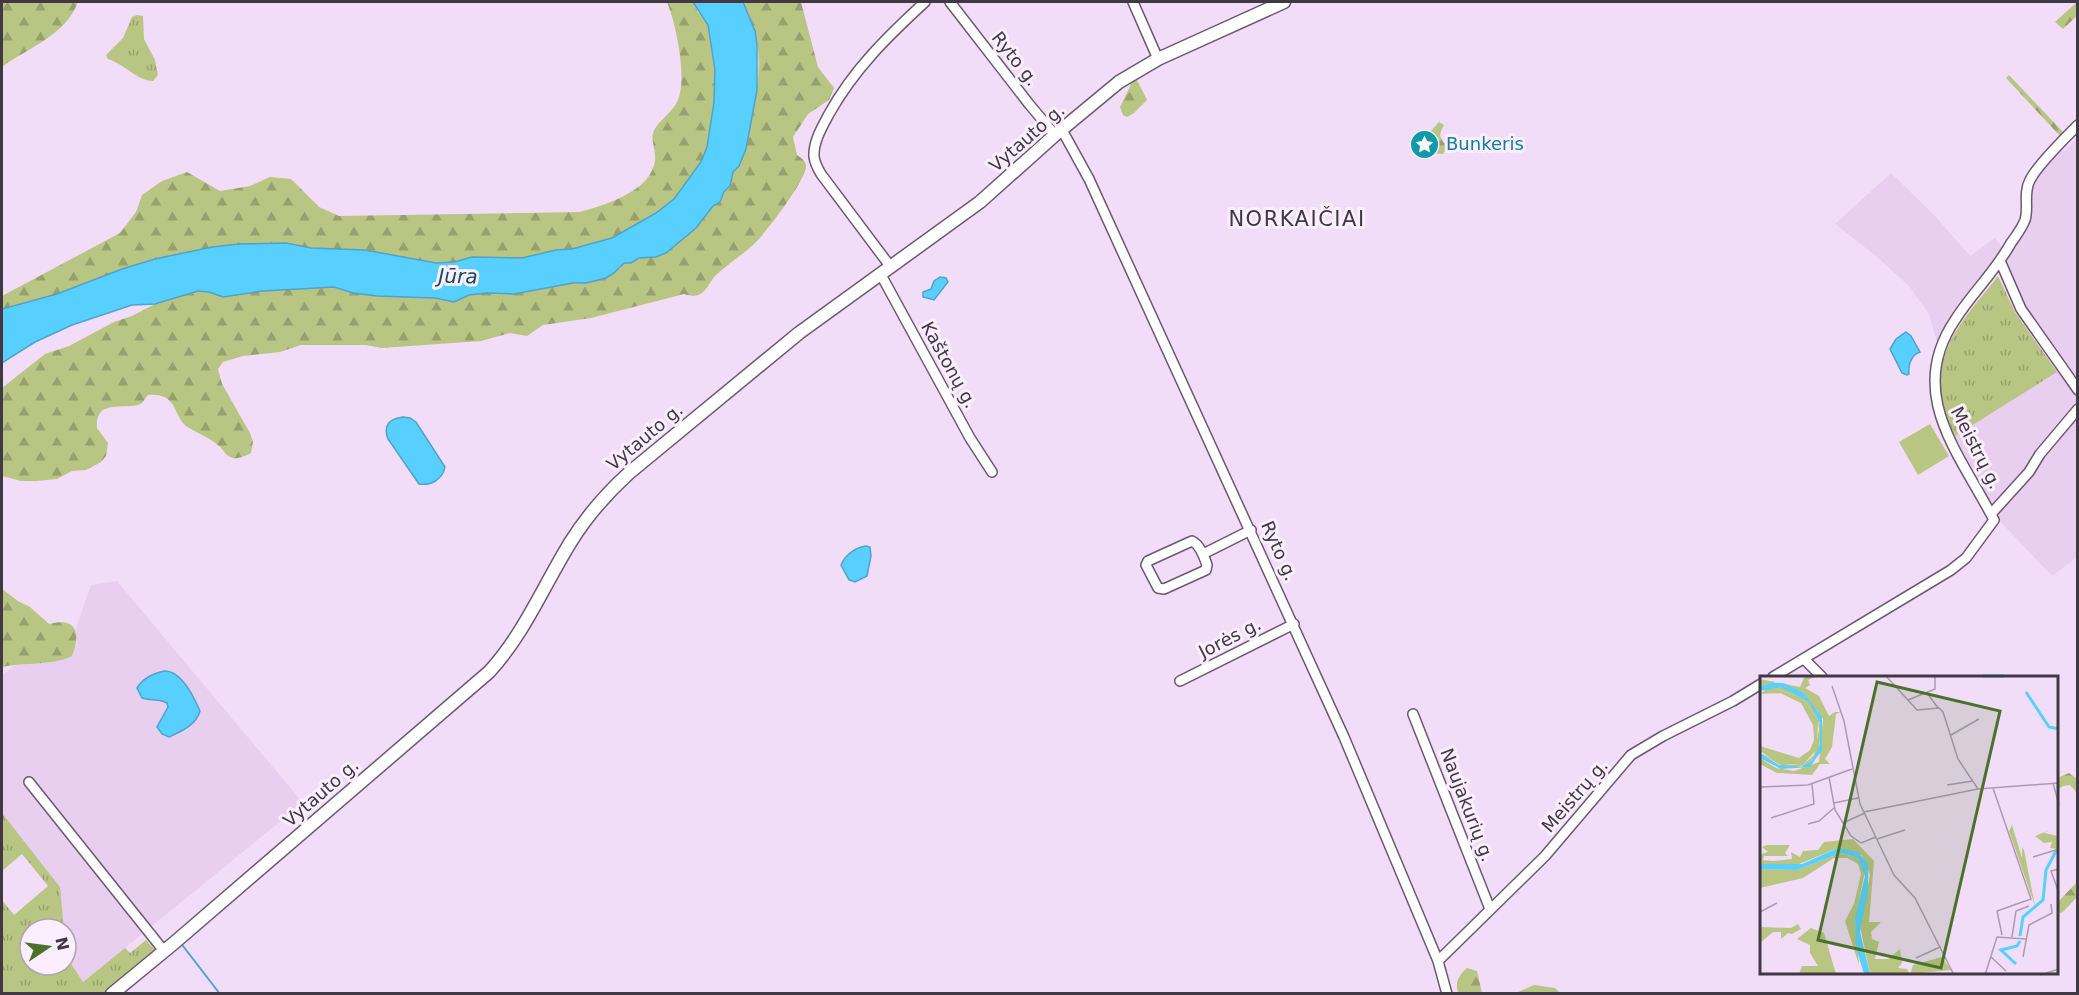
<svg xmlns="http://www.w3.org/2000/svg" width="2079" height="995" viewBox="0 0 2079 995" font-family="'DejaVu Sans',sans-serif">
	<defs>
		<pattern id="grass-tufts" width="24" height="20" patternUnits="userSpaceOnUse" patternTransform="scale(1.5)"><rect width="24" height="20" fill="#b9c583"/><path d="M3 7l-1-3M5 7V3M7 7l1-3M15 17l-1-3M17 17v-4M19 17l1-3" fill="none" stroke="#98a16d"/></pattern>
		<pattern id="forest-firs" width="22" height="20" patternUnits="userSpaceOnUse" patternTransform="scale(1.5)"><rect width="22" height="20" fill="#b9c583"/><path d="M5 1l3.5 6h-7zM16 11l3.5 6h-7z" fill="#98a16d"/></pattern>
	</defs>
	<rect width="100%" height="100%" fill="#f2ddf8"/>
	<!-- built -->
	<path fill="#e8ceef" d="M2077 138V557L2052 576 1997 518 1950 439 2065 366 2019 297 2001 263 1939 349 1929 314 1909 286 1876 256 1835 224 1891 173 1935 216 1970 256 1995 238 2006 252 2026 213 2030 180 2057 146 2064 151Z
		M117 581 303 803 83 982 66 959V929H64L60 887 2 813V676L16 664 51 662 77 644 75 631 91 585Z"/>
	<!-- grass -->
	<path fill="url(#grass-tufts)" d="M137 15 143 16 144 39 155 60 158 75 153 81C138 81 124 64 108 59L106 55 123 38 132 17Z
		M1998 276 2015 312 2057 372 1955 436C1951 428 1946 419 1944 411 1929 350 1964 320 1998 276Z
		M2 813 60 887 64 929H30V965H66V956L83 982 125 948 130 953 146 940 156 951 104 993H2V900L14 915 48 886 22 854 2 871Z"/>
	<!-- forest -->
	<path fill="url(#forest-firs)" d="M2 2H78C65 36 29 47 2 67Z
		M667 2H693L698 12 708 25 715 70 714 102 707 147 701 162 674 199 656 213 612 238 572 249 556 250 522 258 472 257 454 262 436 263 365 250 311 248 286 243 212 247 155 259 122 269 57 294 2 309V296L120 233 136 212 142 195 162 181 187 172 220 191 250 186 270 177 291 179 319 207 339 216 580 212C605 205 652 191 655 160 656 151 651 142 653 133 656 123 670 114 676 104 689 83 676 24 667 2Z
		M743 2H801L818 67 834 88 829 100 808 114 793 137 797 155C800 157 805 160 806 165 808 178 766 232 756 242 744 254 729 263 716 275 711 280 708 288 702 293 696 297 690 296 684 294L591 318 543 325 527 336 510 333 481 341 382 348 366 345H301L280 352 243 356 223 362 218 369 222 384 250 433 253 442 251 453C245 456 239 459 233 458 225 456 224 450 219 446 209 437 196 433 186 426 172 414 178 393 148 395 146 397 144 401 142 403 128 412 95 396 97 428L108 443 106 456 101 462 86 470 72 471 57 479 37 481H21L2 476V388L45 354 69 346 114 322 132 316 155 304 198 291 209 292 223 297 263 291 334 287 353 293 377 296 435 298 454 302 469 295 487 293 514 294 573 283 578 284 619 269 624 263H631L639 258 656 257 666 253 696 228 713 206 720 202 732 179 733 172 739 166C750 124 766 76 755 32 753 22 747 11 743 2Z
		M2077 2V16L2063 29 2055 22Z
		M2009 75 2063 132 2060 136 2006 78Z
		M1135 76 1147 100 1134 113 1127 117 1123 115 1120 107Z
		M1439 122 1444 125C1437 137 1441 138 1447 147L1443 154 1429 153 1426 150 1435 145 1431 131Z
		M2 589 18 601 30 607 49 624C77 617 81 633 72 656 51 666 24 662 2 667Z
		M2069 773 2077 779V793L2070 785 2063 786 2057 790V778Z
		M2077 882V897L2063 912 2057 914V903Z
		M1467 968 1477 971 1482 993H1458C1455 982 1458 976 1467 968Z
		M1534 985 1555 988 1560 993H1516Z"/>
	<!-- garden -->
	<path fill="#b9c583" d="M1930 424 1949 456 1918 475 1899 442Z"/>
	<!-- water -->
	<path fill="#57d0ff" stroke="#50a2c7" stroke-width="1.5" d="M693 2H743L755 31 757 44V90L746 149 739 166 733 172 730 186 724 192 720 202 713 206 696 228 666 253 656 257 639 258 631 263H624L614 273 606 278 586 283H573L514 294 487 293 469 295 454 302 435 298 377 296 353 293 334 287 263 291 223 297 209 292 198 291 155 304 132 305 72 325 35 342 2 363V309L57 294 122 269 155 259 212 247 239 244 286 243 311 248 365 250 436 263 454 262 472 257 522 258 556 250 572 249 612 238 656 213 674 199 701 162 707 147 714 102 715 70 708 25Z
		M940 277 946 278 948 282 934 300 923 297V292L931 289 934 281Z
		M1906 332 1911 336 1920 352C1911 355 1908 365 1909 374L1907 375 1902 373 1890 349 1896 339Z
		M403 417 410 418 416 422 445 467C443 479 431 486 419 484L388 439C383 425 389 419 403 417Z
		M866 546 870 547 871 556 867 576 855 582 849 580 841 565C845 555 856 547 866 546Z
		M165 671C181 671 194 697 200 711 196 725 182 731 169 737L162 734 157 727 168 707 167 703C159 698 151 701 142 698L137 688C143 678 154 673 165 671Z"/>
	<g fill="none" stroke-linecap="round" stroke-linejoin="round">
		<!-- stream -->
		<path stroke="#50a2c7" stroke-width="2" d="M183 946 220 994"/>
		<defs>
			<path id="minor" d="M950 2 1029 104 1055 135
				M1133 2 1158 59
				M1062 130 1089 179 1344 737 1438 961 1447 994
				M2001 263 2021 309 2078 390
				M890 266 821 174C818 169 815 163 814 157 813 142 822 127 829 114 854 69 888 36 925 2
				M880 273 970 438 992 472
				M1991 514 2029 472 2040 454 2078 409
				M1192 541C1200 545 1204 556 1207 565L1206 570 1164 589 1158 588 1146 565 1148 561Z
				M1203 554 1251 530
				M1804 659 1822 677
				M1773 677 1951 570 1966 558 1994 520C1960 454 1905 394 1955 320 1972 293 1995 272 2011 243 2016 236 2022 228 2025 220 2029 208 2023 193 2030 180 2038 164 2065 138 2078 125
				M1180 681 1294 624
				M1413 714 1490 909
				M29 782 164 951
				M1438 961 1545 856 1631 755 1663 736 1733 701 1761 684"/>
			<path id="secondary" d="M112 994 174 943 489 672C524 634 543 587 570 543 586 517 606 494 629 473L799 333 980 202 1055 135 1119 82 1158 59 1284 2"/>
		</defs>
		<!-- minor casing -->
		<use href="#minor" stroke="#6c5970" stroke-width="12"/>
		<!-- secondary casing -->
		<use href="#secondary" stroke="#6c5970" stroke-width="15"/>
		<!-- minor -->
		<use href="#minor" stroke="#fff" stroke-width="9"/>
		<!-- secondary -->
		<use href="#secondary" stroke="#fff" stroke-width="12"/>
	</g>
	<!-- icons -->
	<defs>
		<symbol id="sight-disc" viewBox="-11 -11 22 22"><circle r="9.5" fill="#0f9aa8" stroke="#fbeefe"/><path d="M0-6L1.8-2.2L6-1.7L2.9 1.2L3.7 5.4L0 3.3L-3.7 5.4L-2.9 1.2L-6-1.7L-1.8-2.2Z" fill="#fff"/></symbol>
	</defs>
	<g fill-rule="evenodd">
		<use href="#sight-disc" x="1408" y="128" width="33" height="33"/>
	</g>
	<g text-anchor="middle" stroke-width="6" stroke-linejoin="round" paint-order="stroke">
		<!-- street labels -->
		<g font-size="18" fill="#403843" stroke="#fbeefe">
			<text transform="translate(1015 59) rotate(52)" y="6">Ryto g.</text>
			<text transform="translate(1027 138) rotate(-41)" y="6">Vytauto g.</text>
			<text transform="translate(949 365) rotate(61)" y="6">Kaštonų g.</text>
			<text transform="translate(645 437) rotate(-40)" y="6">Vytauto g.</text>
			<text transform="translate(1976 448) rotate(63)" y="6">Meistrų g.</text>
			<text transform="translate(1279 551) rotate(66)" y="6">Ryto g.</text>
			<text transform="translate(1230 638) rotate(-27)" y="6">Jorės g.</text>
			<text transform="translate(321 793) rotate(-41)" y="6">Vytauto g.</text>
			<text transform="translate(1575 796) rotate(-49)" y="6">Meistrų g.</text>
			<text transform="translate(1467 805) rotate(69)" y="6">Naujakurių g.</text>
		</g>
		<!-- culture labels -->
		<g font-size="18" fill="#0d838f" stroke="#fbeefe" text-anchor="start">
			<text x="1446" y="150">Bunkeris</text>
		</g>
		<!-- water labels -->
		<g font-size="20" font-style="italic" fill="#174a5d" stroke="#fbeefe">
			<text transform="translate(458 276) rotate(1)" y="7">Jūra</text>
		</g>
		<!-- quarter labels -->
		<g font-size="21" letter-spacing="1.5" fill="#403843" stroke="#fbeefe">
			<text x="1297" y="226">NORKAIČIAI</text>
		</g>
	</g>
	<!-- overview -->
	<g transform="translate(1760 676)">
		<rect width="298" height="298" fill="#f2ddf8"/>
		<path d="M10 11H21L38 16 49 26 59 43 61 54 59 73 53 84 45 89 38 91H24L0 77 29 89H43L54 79 59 54 58 44 43 22ZM252 149 262 182V171L264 174 275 230 249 155ZM182 281 191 294 150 298 153 289Z" fill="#b9c583"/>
		<path d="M45 0H58L48 4 50 9 45 12 59 20 69 40 75 36H81L76 38 72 71 65 83 70 88H60L52 99 17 97 0 88V82L16 92 34 95 59 86 63 43 44 17 17 6 0 10V3L40 11ZM10 11 43 22 58 44 57 73 43 89 21 88 0 75V70L39 82 50 74 54 64 53 49 41 27 20 17 0 18ZM290 154 284 157 298 160 297 173 290 172 292 166 284 167 275 160ZM93 163 114 185 109 246H121L111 256 112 263 119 266 115 283H128L140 273 142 287 138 292 147 293 150 298H110L100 250 110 199 102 179 78 172 39 188H0L1 178 8 176 2 171 7 169H30L25 177 28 180H4L3 184 13 185 32 183 31 176 40 181 43 175 58 174 64 166ZM81 177 98 182 105 195 95 244 99 289 85 245 94 228 101 198 98 188 87 182H74L43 202 0 212V193L37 194ZM38 248 41 253 32 258 28 257 21 263V256H13L0 267V251L31 252ZM51 252 64 257 76 298H39L42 290H58L50 277V269L37 263Z" fill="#b9c583"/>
		<path d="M11 7H23L44 17 62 41V74L50 91 21 93 0 82V77L19 89 41 91 53 84 60 68V47L49 26 21 11 0 15V10ZM78 172 98 176 108 188V216L100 256 110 298H104L96 272 95 241 105 200 98 182 81 177 37 194 0 193V188H42Z" fill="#57d0ff"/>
		<path fill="none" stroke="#57d0ff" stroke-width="3" d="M223 0H244M266 16 289 51 299 53M260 260 263 241 283 224 286 194 296 175M256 288 241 274 257 270 260 265"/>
		<path fill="none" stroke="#ab9bb0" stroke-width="1.5" d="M126 0 157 34 179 32 183 36 198 83 218 113M72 10 84 45 100 128 134 199 155 222 194 299M167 17 178 32M148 24 175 13V0M191 59 219 43M69 101 75 134 91 160 101 167 116 161M293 107 299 129M187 109 213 105M0 111 48 109 92 93M233 112 271 223 237 235 242 259M74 127 98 122M104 136 218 113 299 107M11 142 54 128 52 108M83 147 105 137M48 148 59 145 74 132M117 163 145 154M273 181 299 173M299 193 291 195 299 217M0 236 17 227M252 261 256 235 269 230M231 281 246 295M263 281 269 249 292 237 291 228M156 282 180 271M225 299 237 261 266 263M280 299 299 293"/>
		<path fill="#4c712b" fill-opacity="0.15" stroke="#4c712b" stroke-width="3" d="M117 6 240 35 181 292 58 264Z"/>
		<rect width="298" height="298" fill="none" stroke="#403843" stroke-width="3"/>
	</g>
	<!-- border -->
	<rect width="2079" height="995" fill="none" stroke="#403843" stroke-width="6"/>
	<!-- north arrow -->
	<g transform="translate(48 947) rotate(77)"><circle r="28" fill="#fbeefe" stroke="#b0a5b3" stroke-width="1.5"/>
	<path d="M0-4.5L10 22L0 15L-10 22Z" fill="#4c712b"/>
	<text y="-9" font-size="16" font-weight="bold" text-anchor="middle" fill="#403843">N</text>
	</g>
</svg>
